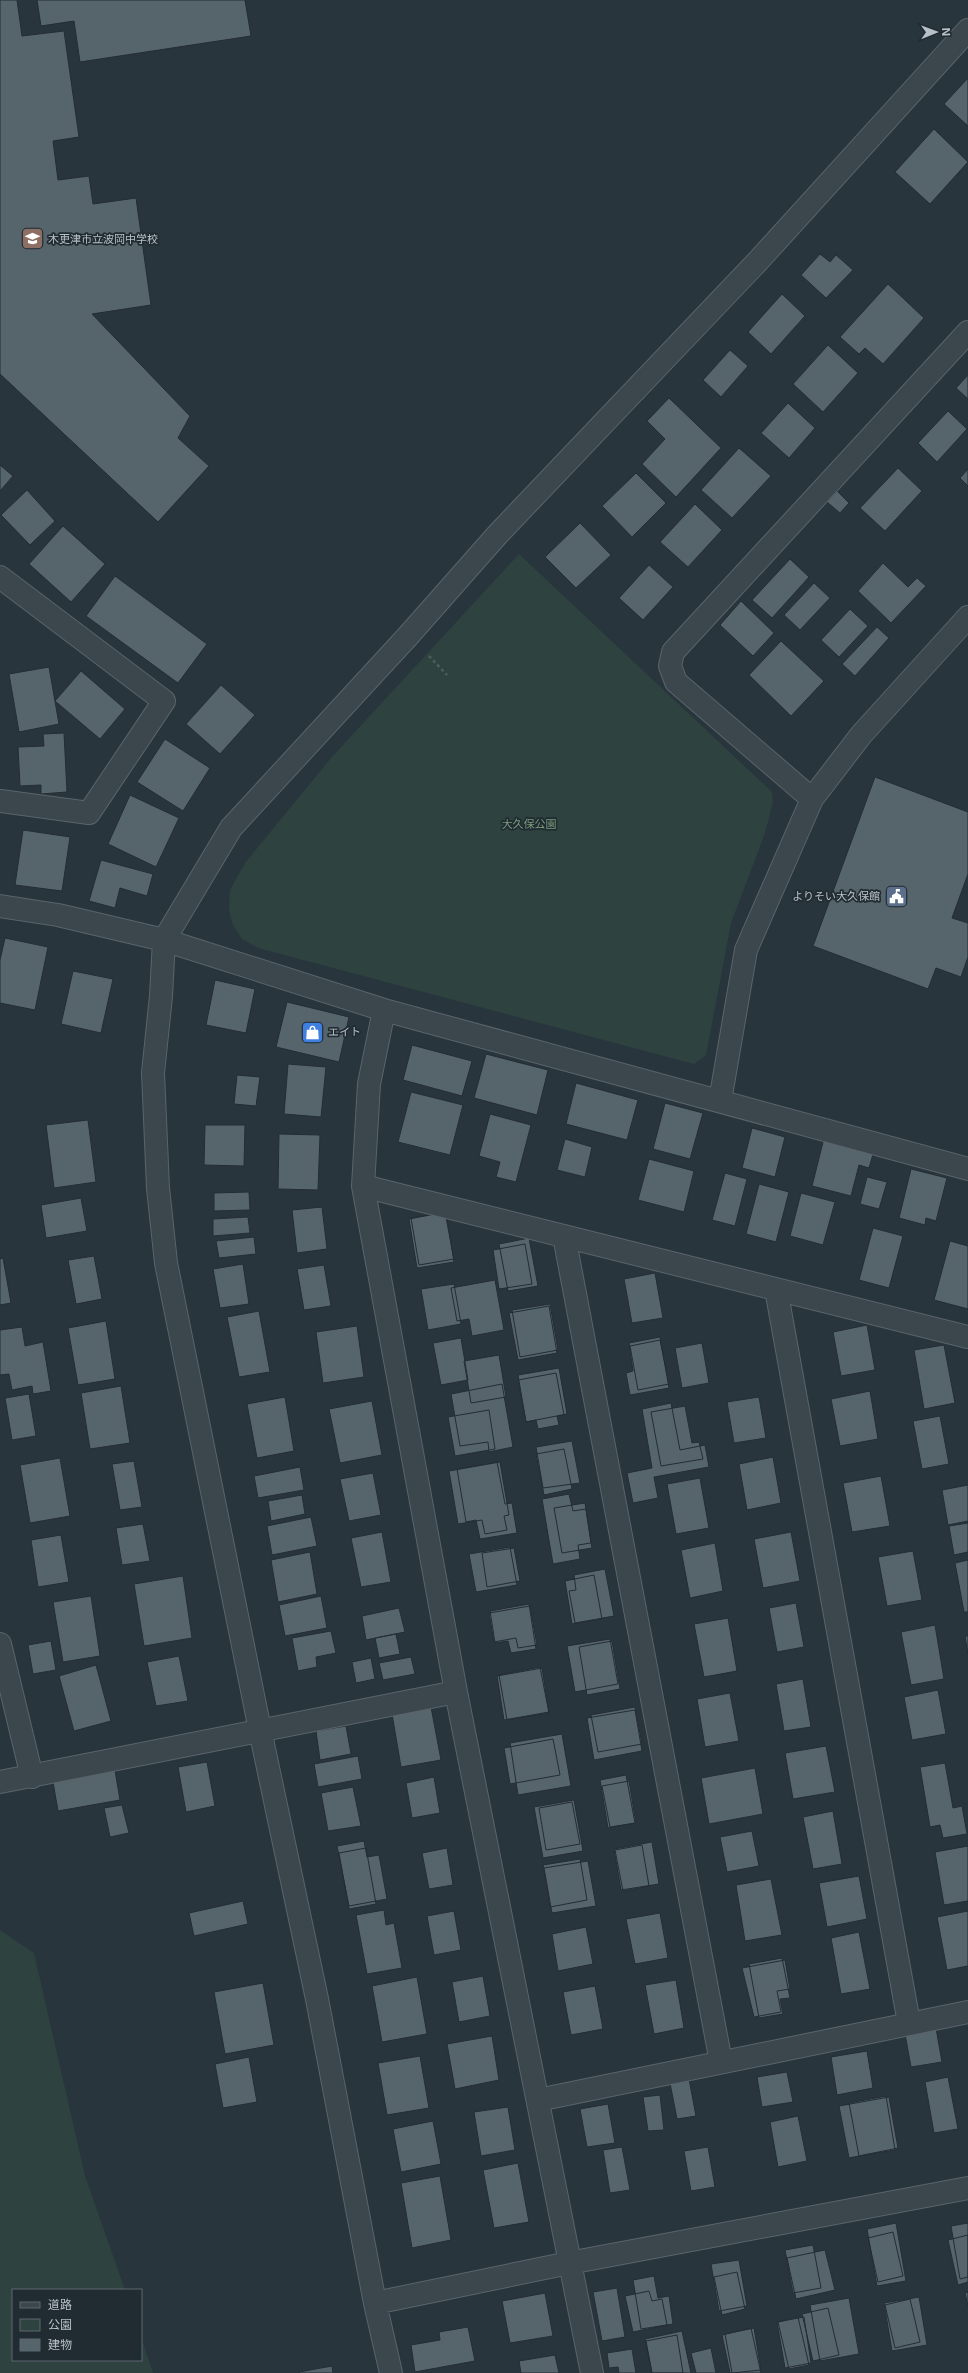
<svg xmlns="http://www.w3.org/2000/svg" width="968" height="2373" viewBox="0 0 968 2373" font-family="Inter,'Noto Sans JP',sans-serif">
	<rect width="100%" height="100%" fill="#29353d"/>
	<!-- green -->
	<path fill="#2e4340" d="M519 554 772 792 773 802 765 833 731 923 706 1055 694 1064 258 948 242 939 233 925 229 911 230 890 245 863 331 758Z
		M0 1930 34 1953 85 2176 125 2290H13V2360H141V2337L153 2373H0Z"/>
	<!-- building -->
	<path fill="#56646c" stroke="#232d34" d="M0 0H17L22 36 64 31 79 137 53 141 58 180 89 176 93 204 136 198 151 305 92 314 190 416 178 438 209 466 158 522 0 374Z
		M37 0H245L251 36 80 62 74 21 41 26Z
		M968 78V126L944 104Z
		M934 129 968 162 930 204 895 172Z
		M820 254 830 262 836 255 853 270 826 298 801 275Z
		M888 284 924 318 883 364 865 348 859 354 840 337Z
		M782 294 805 316 771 354 748 332Z
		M828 345 858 373 823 412 793 384Z
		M730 350 748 366 721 397 703 380Z
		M968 375V399L956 388Z
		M669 398 721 448 676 497 642 464 665 439 647 421Z
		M788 403 815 428 789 458 761 433Z
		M948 411 967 429 937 462 918 443Z
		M739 448 771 476 732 518 701 490Z
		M0 465 13 476 0 491Z
		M898 468 922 491 885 531 860 508Z
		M968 469V486L960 478Z
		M636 473 666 503 632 537 602 506Z
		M27 490 55 521 30 545 1 515Z
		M837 491 849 503 840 513 827 502Z
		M695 504 722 530 688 567 660 542Z
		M580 523 611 555 576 588 545 557Z
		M63 526 105 564 71 602 29 564Z
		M790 559 809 577 772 618 752 600Z
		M883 563 908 587 917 578 926 586 891 623 858 591Z
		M649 565 673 587 643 620 619 598Z
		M115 576 207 644 178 683 86 616Z
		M814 583 830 598 800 630 784 615Z
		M741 601 774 633 753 656 720 625Z
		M850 609 868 626 839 657 821 640Z
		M877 627 889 638 855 676 842 664Z
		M781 641 824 681 791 716 749 675Z
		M49 667 59 724 19 732 9 674Z
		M81 671 125 709 100 739 55 701Z
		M221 685 255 715 220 754 186 724Z
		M64 733 67 792 41 794V785L20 786 18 747 44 746 43 734Z
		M165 739 210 768 183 811 137 782Z
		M875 777 968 812V874L952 918 968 923V957L961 977 936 968 928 989 813 946Z
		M130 795 179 818 156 867 108 844Z
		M23 830 70 837 62 891 15 885Z
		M101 860 153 874 147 896 120 888 115 908 89 901Z
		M5 938 48 947 35 1010 0 1003V960Z
		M73 971 113 979 101 1033 61 1024Z
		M215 980 255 989 246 1033 206 1025Z
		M287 1002 349 1017 339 1062 276 1047Z
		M412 1045 472 1061 462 1096 403 1080Z
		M486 1054 548 1070 537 1115 474 1098Z
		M288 1064 326 1067 321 1117 284 1114Z
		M237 1075 260 1077 256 1106 234 1104Z
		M576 1083 638 1100 627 1140 566 1124Z
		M411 1092 463 1105 450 1155 398 1142Z
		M665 1103 703 1113 690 1159 653 1149Z
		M490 1114 531 1125 516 1182 496 1177 500 1162 479 1156Z
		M88 1120 96 1182 54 1188 46 1125Z
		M205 1125H245L244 1166 204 1165Z
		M752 1128 785 1137 775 1177 742 1168Z
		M279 1134 320 1135 318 1190 278 1189Z
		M824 1138 874 1151 869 1168 859 1165 851 1196 812 1186Z
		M565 1139 592 1147 585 1177 557 1170Z
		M649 1159 694 1171 684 1212 638 1200Z
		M911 1169 947 1178 936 1221 926 1218 925 1225 899 1218Z
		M725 1173 747 1179 735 1226 712 1220Z
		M867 1177 887 1182 879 1209 860 1204Z
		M759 1184 789 1192 776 1242 746 1234Z
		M249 1192 250 1210 214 1211V1193Z
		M801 1193 835 1202 823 1245 790 1236Z
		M81 1198 87 1231 46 1238 41 1205Z
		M322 1207 327 1249 297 1253 292 1210Z
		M445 1212 454 1259 419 1265 411 1218Z
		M446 1212 454 1262 417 1268 409 1219Z
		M248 1217 250 1233 213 1236V1219Z
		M873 1228 903 1236 889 1288 859 1280Z
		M254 1237 256 1254 219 1258 216 1241Z
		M529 1238 538 1286 508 1291 499 1244Z
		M950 1241 968 1246V1309L934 1300Z
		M525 1244 532 1284 499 1289 493 1250Z
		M94 1256 102 1299 76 1304 68 1260Z
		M3 1258 11 1303 0 1305V1259Z
		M243 1264 249 1304 220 1308 213 1269Z
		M324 1265 331 1306 304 1310 297 1269Z
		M655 1273 663 1318 632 1323 624 1279Z
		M495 1280 504 1330 472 1336 469 1319 457 1321 451 1288Z
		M454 1284 461 1324 428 1330 421 1289Z
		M550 1304 558 1350 520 1357 512 1310Z
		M549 1306 557 1353 518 1360 509 1313Z
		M259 1311 270 1372 239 1377 227 1317Z
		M106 1321 115 1379 78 1385 68 1328Z
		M867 1325 875 1370 841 1376 833 1332Z
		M357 1326 364 1377 323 1383 316 1332Z
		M22 1327 25 1346 43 1342 51 1391 33 1394 32 1386 12 1390 9 1374 0 1375V1330Z
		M660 1337 669 1388 630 1395 626 1373 633 1371 629 1343Z
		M461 1338 468 1380 441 1385 433 1343Z
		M660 1340 669 1384 638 1390 630 1346Z
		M702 1343 709 1383 682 1388 675 1348Z
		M944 1345 955 1403 924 1409 914 1350Z
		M499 1355 506 1397 471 1403 464 1361Z
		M559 1368 567 1414 526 1422 518 1375Z
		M556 1373 564 1415 557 1416 559 1425 538 1429 536 1420 526 1422 518 1380Z
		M502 1384 513 1447 489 1452 488 1442 460 1446 451 1394Z
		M121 1386 130 1443 90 1449 81 1393Z
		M870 1391 878 1439 840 1446 831 1399Z
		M29 1394 36 1436 12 1440 5 1398Z
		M285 1397 294 1451 257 1458 247 1404Z
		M759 1397 766 1438 734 1443 727 1402Z
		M372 1401 382 1455 340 1463 329 1409Z
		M671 1403 680 1450 705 1445 709 1467 654 1477 658 1498 633 1503 627 1473 652 1468 642 1409Z
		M685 1406 692 1443 699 1442 703 1459 661 1466 651 1412Z
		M489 1410 495 1449 455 1456 448 1417Z
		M940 1416 949 1464 922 1469 913 1421Z
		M572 1441 580 1483 543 1488 536 1447Z
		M564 1449 572 1489 544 1495 536 1454Z
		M773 1457 781 1503 747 1510 739 1464Z
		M60 1458 70 1516 30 1523 20 1465Z
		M134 1461 142 1507 120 1510 112 1464Z
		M497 1462 505 1504 512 1503 517 1533 480 1539 476 1520 466 1522 457 1469Z
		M500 1462 509 1515 504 1516 507 1530 485 1534 482 1520 458 1524 449 1471Z
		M300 1467 304 1490 258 1498 254 1476Z
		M373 1473 381 1515 349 1521 340 1479Z
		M881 1476 890 1526 852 1532 843 1483Z
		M700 1478 709 1528 676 1534 667 1484Z
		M968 1485V1521L948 1525 942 1490Z
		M569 1494 573 1511 586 1509 591 1543 578 1545 580 1559 553 1564 542 1499Z
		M302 1495 305 1514 271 1521 268 1501Z
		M585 1503 592 1548 562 1553 554 1508Z
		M311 1517 317 1546 272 1555 267 1526Z
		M968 1523V1552L954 1555 949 1526Z
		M143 1524 150 1561 122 1565 116 1528Z
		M382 1532 391 1582 361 1587 351 1538Z
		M791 1532 800 1581 763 1588 754 1539Z
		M61 1535 69 1582 38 1587 31 1540Z
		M715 1543 723 1591 690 1598 681 1550Z
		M510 1547 517 1585 476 1592 469 1554Z
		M514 1548 520 1581 487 1587 482 1553Z
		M913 1551 922 1600 887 1606 878 1557Z
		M310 1552 317 1594 278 1602 271 1560Z
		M968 1560V1612H964L955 1563Z
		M605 1569 614 1616 575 1623 569 1591 576 1590 574 1575Z
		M594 1575 602 1619 572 1624 565 1581Z
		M183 1576 192 1638 144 1646 134 1584Z
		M91 1596 100 1656 63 1662 53 1602Z
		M321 1596 327 1628 285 1636 279 1605Z
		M796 1603 804 1647 777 1652 769 1608Z
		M529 1604 536 1649 511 1653 508 1641 495 1643 490 1611Z
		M530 1606 537 1645 518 1648 516 1638 494 1642 489 1613Z
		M399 1608 405 1632 366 1640 362 1616Z
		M728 1618 737 1671 704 1677 694 1624Z
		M935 1625 944 1679 911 1685 901 1632Z
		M331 1631 336 1653 316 1657 317 1667 298 1671 292 1638Z
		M396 1634 400 1654 379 1658 375 1638Z
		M965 1636H968V1654Z
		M610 1639 618 1684 575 1692 567 1646Z
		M51 1641 56 1670 33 1674 28 1645Z
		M612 1641 620 1689 587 1695 579 1647Z
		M179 1656 188 1701 156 1706 147 1662Z
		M411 1657 415 1674 383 1680 379 1663Z
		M371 1658 375 1679 356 1683 352 1662Z
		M96 1665 111 1721 74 1731 59 1676Z
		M540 1667 549 1713 507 1720 499 1675Z
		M542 1668 549 1712 504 1720 497 1676Z
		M803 1679 811 1727 784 1731 776 1684Z
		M938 1690 946 1734 912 1740 904 1697Z
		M730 1693 739 1741 705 1747 697 1699Z
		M431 1707 441 1760 401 1767 392 1714Z
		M635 1707 642 1744 598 1752 591 1715Z
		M635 1710 642 1751 594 1760 587 1718Z
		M346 1726 351 1754 320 1760 316 1731Z
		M562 1734 571 1786 518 1795 510 1743Z
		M553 1739 560 1775 510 1784 504 1748Z
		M826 1746 835 1792 793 1799 785 1753Z
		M358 1756 362 1779 318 1787 314 1764Z
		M207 1762 215 1806 186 1812 178 1767Z
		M945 1763 953 1808 962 1806 967 1834 943 1838 940 1825 930 1827 920 1767Z
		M755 1768 763 1814 709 1824 701 1778Z
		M115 1770 120 1800 58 1811 53 1782Z
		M626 1775 635 1823 608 1828 600 1780Z
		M434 1777 440 1813 412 1818 406 1783Z
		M629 1781 636 1823 610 1827 602 1786Z
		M353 1787 361 1826 328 1831 321 1793Z
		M574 1800 583 1851 543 1858 534 1807Z
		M572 1802 580 1844 546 1850 539 1808Z
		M122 1805 129 1833 110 1837 104 1808Z
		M833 1811 842 1864 813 1869 803 1817Z
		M752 1831 759 1866 727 1872 720 1837Z
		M364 1841 367 1857 379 1855 387 1899 349 1906 337 1846Z
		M652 1842 659 1884 621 1890 614 1849Z
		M642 1845 649 1886 623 1891 615 1850Z
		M968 1846V1901L944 1905 935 1852Z
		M366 1848 376 1904 349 1909 339 1853Z
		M447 1848 453 1885 429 1889 422 1853Z
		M580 1859 587 1900 550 1907 543 1865Z
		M588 1861 596 1906 552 1913 544 1868Z
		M859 1876 867 1919 827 1927 819 1883Z
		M771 1879 782 1935 745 1941 736 1885Z
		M243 1901 248 1924 194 1936 189 1913Z
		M384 1910 386 1925 394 1923 402 1968 367 1974 356 1915Z
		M454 1911 461 1950 434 1955 427 1916Z
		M968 1911V1966L947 1970 937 1917Z
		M660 1913 668 1958 635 1964 626 1919Z
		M586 1927 593 1964 558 1971 552 1934Z
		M859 1932 870 1989 841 1994 831 1938Z
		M782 1958 790 1998 780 1999 783 2014 759 2018 749 1964Z
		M785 1960 790 1989 777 1991 781 2012 754 2017 742 1968Z
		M483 1976 490 2016 459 2022 452 1982Z
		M417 1977 427 2034 382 2042 372 1986Z
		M676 1980 684 2028 654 2034 645 1985Z
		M263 1983 274 2045 225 2054 214 1992Z
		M595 1986 603 2029 571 2035 563 1992Z
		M936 2028 942 2062 911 2067 905 2034Z
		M492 2036 499 2080 455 2089 447 2044Z
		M867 2051 873 2088 837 2095 831 2057Z
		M420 2056 429 2108 387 2115 378 2063Z
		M249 2057 257 2102 223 2108 215 2064Z
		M787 2072 793 2102 762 2107 757 2077Z
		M948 2077 958 2129 934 2133 925 2082Z
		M689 2079 696 2116 677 2119 670 2083Z
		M660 2095 664 2130 648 2131 643 2097Z
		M886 2096 895 2150 859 2156 849 2103Z
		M889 2097 898 2148 849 2158 839 2106Z
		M608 2104 615 2143 587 2147 580 2109Z
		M508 2107 515 2150 481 2156 474 2112Z
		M798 2116 807 2161 778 2167 770 2122Z
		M433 2121 441 2164 401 2172 393 2129Z
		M622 2147 630 2190 610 2193 603 2150Z
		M708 2147 715 2187 691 2191 684 2151Z
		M518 2163 529 2222 494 2228 483 2170Z
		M440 2176 451 2240 412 2248 401 2183Z
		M896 2223 906 2281 877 2286 867 2229Z
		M968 2223V2277L960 2279 951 2226Z
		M893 2232 903 2276 878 2282 868 2238Z
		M968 2235V2282L958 2285 948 2240Z
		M813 2245 821 2288 793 2293 785 2250Z
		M825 2250 835 2290 796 2299 787 2258Z
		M739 2260 747 2306 719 2311 711 2264Z
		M737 2272 745 2309 722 2315 714 2277Z
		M654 2276 658 2298 669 2296 673 2324 641 2329 633 2280Z
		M617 2288 625 2337 602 2341 593 2292Z
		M649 2291 652 2301 662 2299 667 2325 633 2332 625 2296Z
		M968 2292V2306L965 2293Z
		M545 2293 553 2336 510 2343 502 2301Z
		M919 2297 927 2345 892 2351 884 2303Z
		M849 2298 859 2354 820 2361 810 2305Z
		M910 2299 920 2342 895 2348 885 2305Z
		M828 2308 839 2355 813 2361 802 2314Z
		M798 2317 809 2365 789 2369 778 2322Z
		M804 2317 811 2363 785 2368 777 2322Z
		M468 2327 475 2361 415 2372 411 2345 440 2340 439 2332Z
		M751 2328 761 2373H730L722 2335Z
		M754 2328 761 2370 732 2373 725 2334Z
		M682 2331 691 2373H652L645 2339Z
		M677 2335 683 2373H652L646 2341Z
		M711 2348 716 2373H696L691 2353Z
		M632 2349 636 2373H619L618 2367 609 2368 607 2353Z
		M555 2355 559 2373H521L519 2361Z
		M332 2366 333 2373H300L299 2372Z"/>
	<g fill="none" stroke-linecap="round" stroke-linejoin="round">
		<defs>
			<path id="minor" d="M0 577 164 701 89 813 0 801
				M812 799 676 682 670 666 673 652 968 332
				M0 906 58 915 164 940 384 1010 968 1169
				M384 1010 369 1084 363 1186 456 1692 592 2373
				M720 1101 746 950 812 799 861 735 968 617
				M363 1186 968 1337
				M564 1236 721 2062
				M776 1289 909 2023
				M0 1644 32 1777
				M0 1782 456 1692
				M538 2100 968 2012
				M375 2303 569 2263 968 2188
				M391 2373 375 2303 317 1999 260 1730 166 1263 158 1188 153 1073 161 996 164 940 231 828 408 636 498 534 758 261 968 30"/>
		</defs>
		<!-- minor casing -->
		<use href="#minor" stroke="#5a646b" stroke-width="24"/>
		<!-- path -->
		<path stroke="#4c5f5d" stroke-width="2.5" stroke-dasharray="3 3" stroke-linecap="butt" d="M429 656 447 675"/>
		<!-- minor -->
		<use href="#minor" stroke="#3c464d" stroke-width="22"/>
	</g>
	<!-- icons -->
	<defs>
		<symbol id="school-square" viewBox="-11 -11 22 22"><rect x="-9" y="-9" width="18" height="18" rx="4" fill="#8d6e63" stroke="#212b32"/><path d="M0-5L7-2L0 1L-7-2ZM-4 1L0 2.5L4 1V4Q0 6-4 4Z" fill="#fff"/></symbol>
		<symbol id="civic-square" viewBox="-11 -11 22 22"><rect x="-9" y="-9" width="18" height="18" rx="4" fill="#5c6f8a" stroke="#212b32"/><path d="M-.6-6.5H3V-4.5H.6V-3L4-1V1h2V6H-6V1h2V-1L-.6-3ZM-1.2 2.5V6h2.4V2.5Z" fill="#fff"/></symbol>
		<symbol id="shop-square" viewBox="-11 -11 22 22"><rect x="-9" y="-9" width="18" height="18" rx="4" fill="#3f7fe0" stroke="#212b32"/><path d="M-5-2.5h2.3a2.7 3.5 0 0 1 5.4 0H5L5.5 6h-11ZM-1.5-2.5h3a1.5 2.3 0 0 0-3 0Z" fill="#fff"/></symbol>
	</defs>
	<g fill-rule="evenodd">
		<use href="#school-square" x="20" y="226" width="25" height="25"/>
		<use href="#civic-square" x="884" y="884" width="25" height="25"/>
		<use href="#shop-square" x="300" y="1020" width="25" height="25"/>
	</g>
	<g text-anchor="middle" stroke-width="3.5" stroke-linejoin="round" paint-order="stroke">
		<!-- poi labels -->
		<g font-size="11" fill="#b8c1c8" stroke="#212b32" text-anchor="start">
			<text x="48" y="243">木更津市立波岡中学校</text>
			<text x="880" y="900" text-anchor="end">よりそい大久保館</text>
			<text x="328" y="1036">エイト</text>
		</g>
		<!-- park labels -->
		<g font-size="11" fill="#7a9b7b" stroke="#212b32">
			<text x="529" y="828">大久保公園</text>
		</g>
	</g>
	<!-- legend -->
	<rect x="12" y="2289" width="130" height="72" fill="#212b32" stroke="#5d676e"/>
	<rect x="20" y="2302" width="20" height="6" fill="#3c464d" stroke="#5d676e"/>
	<text x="48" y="2309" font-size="12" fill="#b8c1c8">道路</text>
	<rect x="20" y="2319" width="20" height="12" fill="#2e4340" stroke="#5d676e"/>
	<text x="48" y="2329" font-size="12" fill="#b8c1c8">公園</text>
	<rect x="20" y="2339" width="20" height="12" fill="#56646c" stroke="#5d676e"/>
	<text x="48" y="2349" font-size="12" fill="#b8c1c8">建物</text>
	<!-- north arrow -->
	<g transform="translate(936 32) rotate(89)" stroke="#212b32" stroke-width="3" paint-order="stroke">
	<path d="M0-3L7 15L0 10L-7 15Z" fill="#b8c1c8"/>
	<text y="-6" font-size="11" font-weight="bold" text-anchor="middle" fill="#b8c1c8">N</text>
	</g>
</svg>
